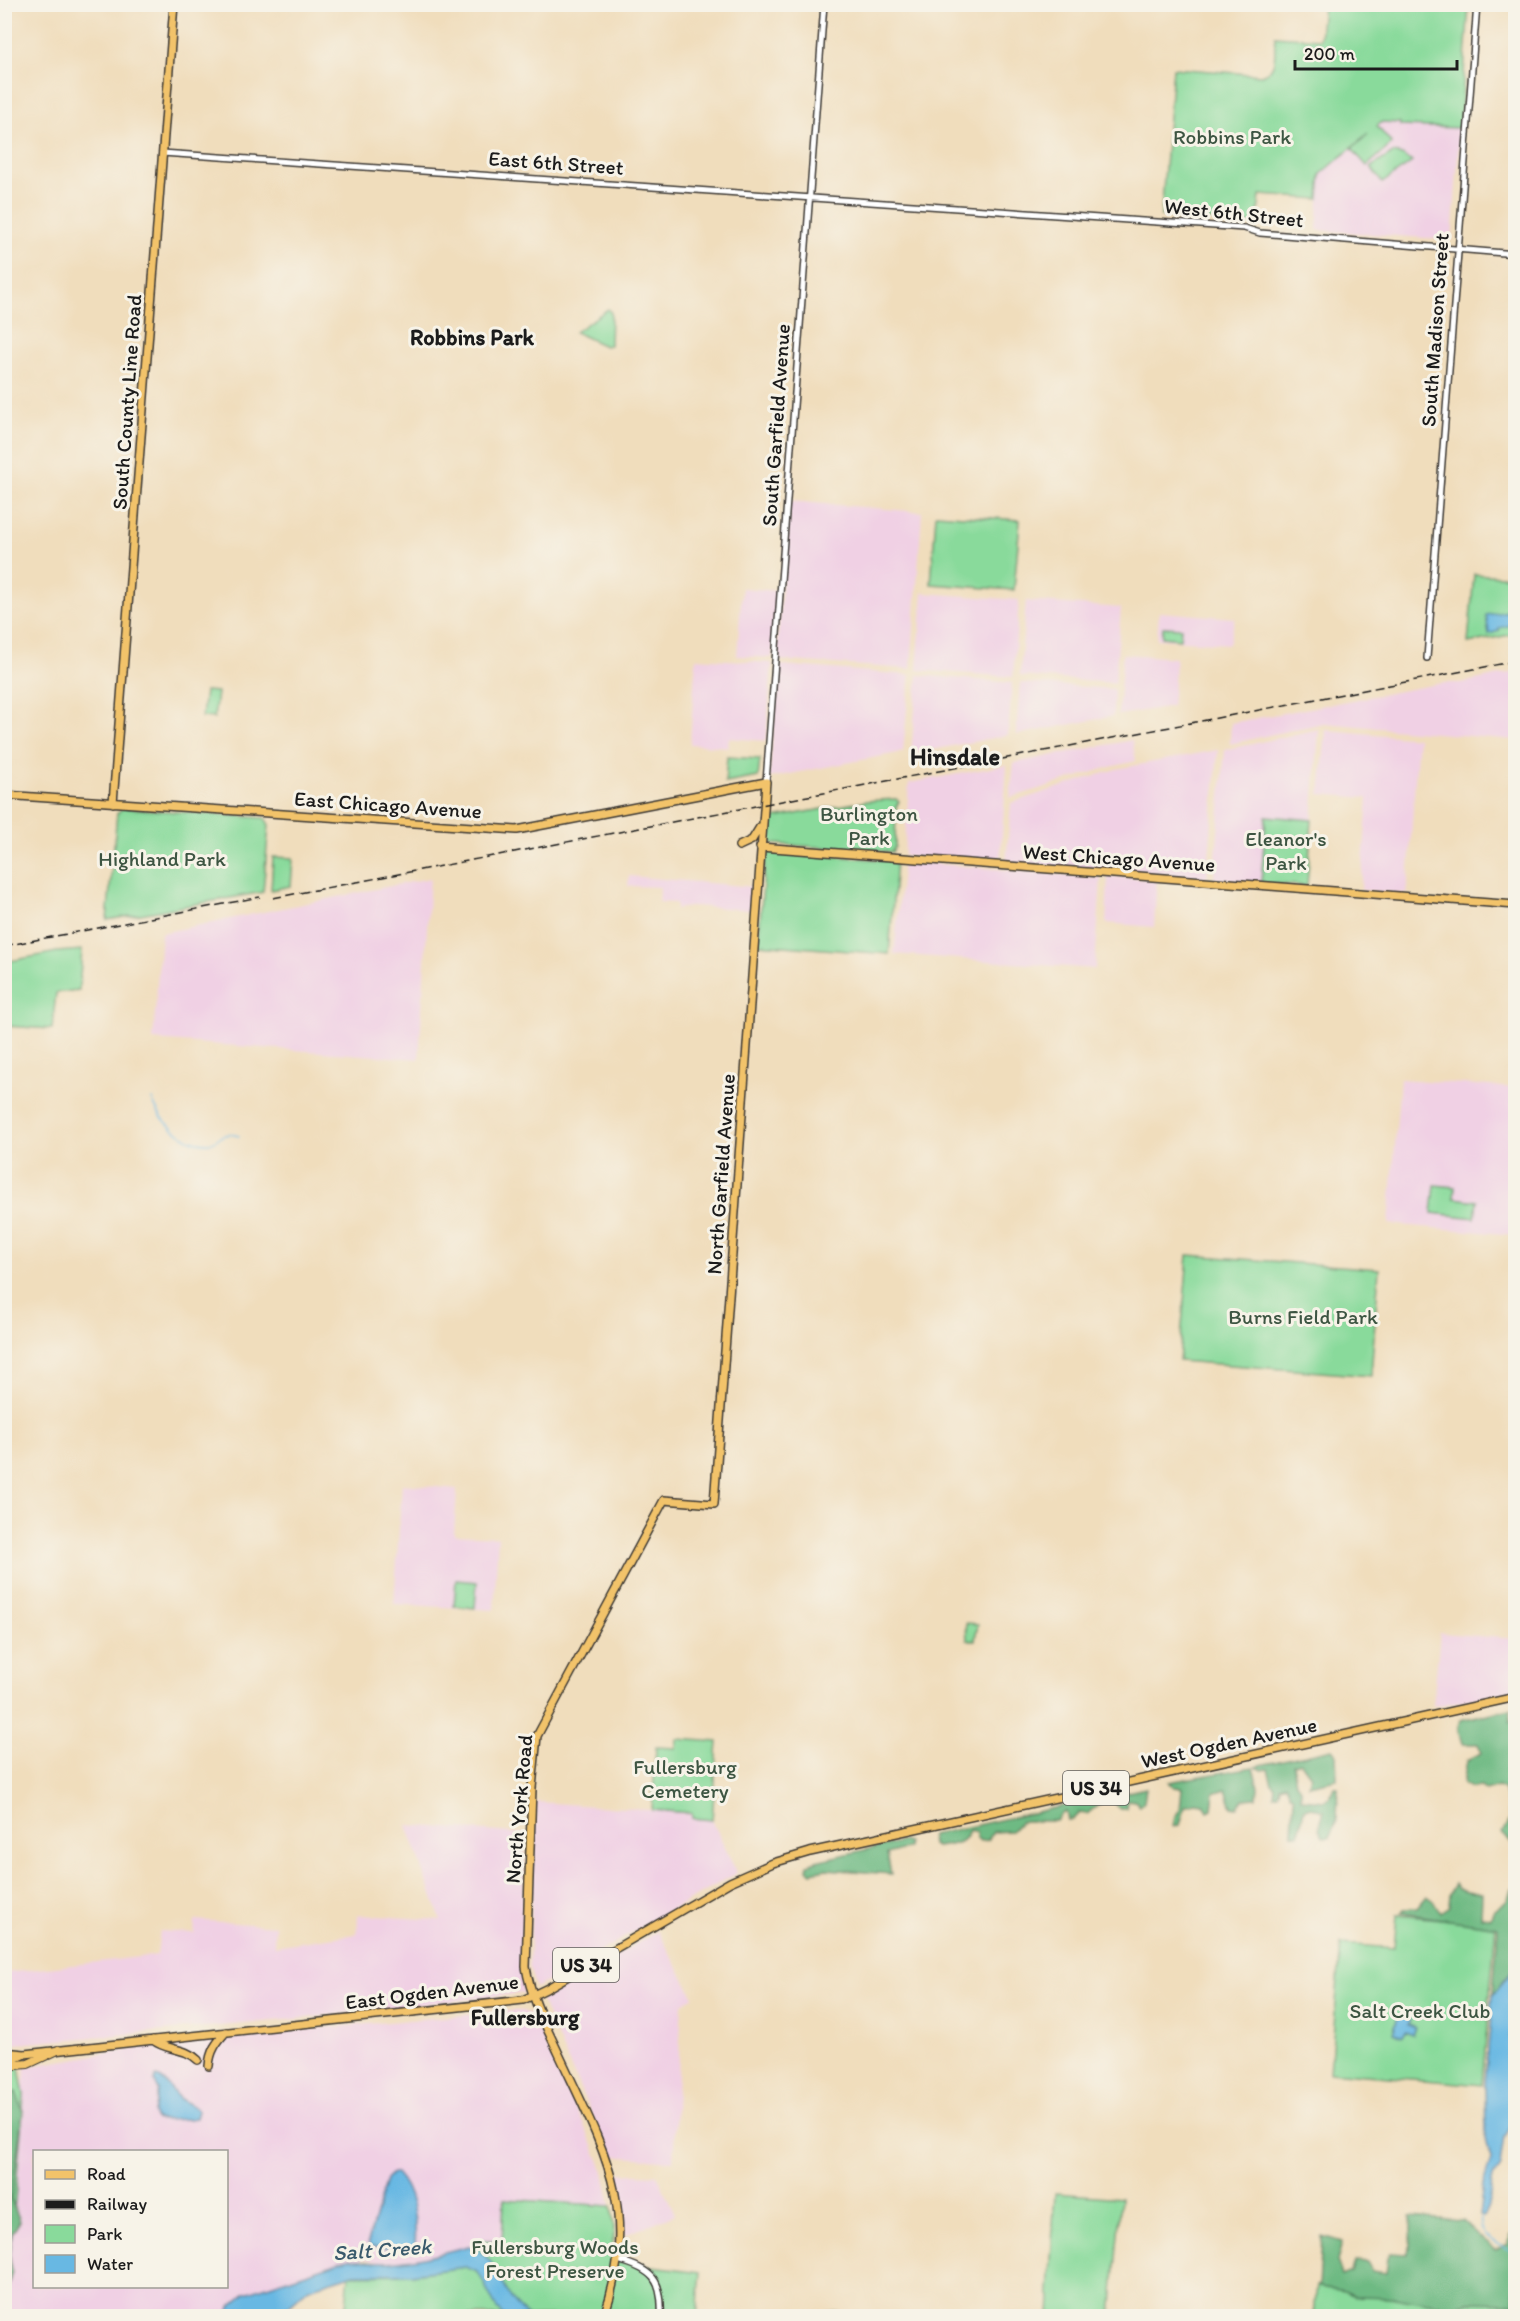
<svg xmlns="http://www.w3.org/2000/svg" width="1520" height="2321" viewBox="0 0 1520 2321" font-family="Itim,sans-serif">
	<rect width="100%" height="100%" fill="#f7f3e8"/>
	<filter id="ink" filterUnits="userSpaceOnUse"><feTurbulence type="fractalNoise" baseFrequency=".0167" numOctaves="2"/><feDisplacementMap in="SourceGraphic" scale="12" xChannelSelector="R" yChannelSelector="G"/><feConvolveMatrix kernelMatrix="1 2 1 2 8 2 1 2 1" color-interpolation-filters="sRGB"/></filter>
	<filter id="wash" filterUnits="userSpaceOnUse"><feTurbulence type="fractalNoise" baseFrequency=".008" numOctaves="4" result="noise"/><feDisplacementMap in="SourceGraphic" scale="24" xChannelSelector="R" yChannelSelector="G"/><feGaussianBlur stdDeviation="1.35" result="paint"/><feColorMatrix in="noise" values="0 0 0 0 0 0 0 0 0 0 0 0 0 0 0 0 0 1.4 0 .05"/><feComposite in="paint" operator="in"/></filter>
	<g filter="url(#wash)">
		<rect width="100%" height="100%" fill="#f0ddbc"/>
		<!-- built -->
		<path fill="#f0d0e4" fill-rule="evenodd" d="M1382 121 1460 128 1452 240 1317 230 1321 174Z
			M789 501 922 512 911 669 776 660Z
			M742 588 779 591 772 658 737 656Z
			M923 593 1019 600 1013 677 917 670Z
			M1026 601 1121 608 1115 683 1020 676Z
			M1159 612 1235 618 1229 644 1157 639Z
			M1123 654 1176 658 1172 706 1118 715Z
			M696 658 772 663 766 741 729 738 728 747 690 744Z
			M779 665 910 675 903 752 769 778Z
			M1515 672V740L1324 723 1230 744 1231 723 1443 683H1461Z
			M918 675 1012 683 1008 735 911 754Z
			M1020 683 1114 689 1113 716 1016 735Z
			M1319 729 1312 820 1266 817 1261 883 1214 879 1225 750Z
			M1326 730 1418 738 1407 894 1361 890 1368 798 1320 794Z
			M1132 740 1136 761 1110 767 1010 798 1014 763Z
			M1218 750 1207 879 1006 864 1011 803 1116 769Z
			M1007 765 1000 864 904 856 909 783Z
			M903 861 1101 878 1095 969 894 954Z
			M629 876 753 887 751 910 695 906 676 909V903L659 902 660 887 628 886Z
			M1108 876 1157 880 1154 927 1106 923Z
			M430 878 419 1059 153 1040 161 933Z
			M1400 1079 1515 1088V1235L1389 1224Z
			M402 1484 457 1489 454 1535 498 1537 494 1610 394 1604Z
			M1440 1633 1515 1639 1513 1692 1433 1706Z
			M536 1802 693 1813V1818L712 1820 737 1873 536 1988 529 1967Z
			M407 1825 525 1834 521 1974 524 1993 297 2019 5 2045V1973L157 1955 160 1931 194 1933 195 1920 275 1926 274 1946 357 1934 358 1915 441 1920Z
			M658 1931 694 1997 682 2004 673 2161 610 2156 541 2000Z
			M510 2011H522L530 2014 536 2020 595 2150 604 2172 611 2206 505 2200 502 2241 478 2240 477 2248 469 2246 414 2260 382 2262 364 2258 232 2305 226 2316H5L25 2067 173 2042ZM34 2152H226V2286H34Z
			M615 2173 657 2175 675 2214 625 2235 622 2204Z"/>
		<!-- green -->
		<path fill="#89da9b" stroke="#527b5c" stroke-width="1.5" d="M1323 5H1469L1460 128 1400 126V123L1382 122 1377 126 1392 144 1367 166 1352 149 1368 134 1321 174 1319 199 1260 195 1257 224 1161 216 1173 68 1262 75C1279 69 1274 51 1275 36L1320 39Z
			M1393 153 1402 155 1412 162 1382 183 1371 167Z
			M608 309 611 313 610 345 605 346 575 332Z
			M936 514 1020 520 1014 590 931 584Z
			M1474 574 1515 577V634L1468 643Z
			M1163 627 1181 628 1180 639 1162 637Z
			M205 691 217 692 214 718 202 717Z
			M727 757 760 759 758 777 725 783Z
			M896 799 899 801 896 807 895 847 892 852 774 844 767 840 769 819 866 801Z
			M123 808 265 818 269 825 263 892 107 920 117 813Z
			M1266 816 1312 820 1307 886 1261 883Z
			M766 851 896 861 889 954 758 944Z
			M273 857 293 858 291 886 271 890Z
			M82 950 79 990 56 993 52 1029 5 1026V962L57 952Z
			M1435 1185 1455 1187 1454 1198 1477 1201 1475 1218 1432 1213Z
			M1188 1255 1379 1269 1371 1376 1179 1361Z
			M456 1580 477 1582 475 1608 454 1606Z
			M966 1623 978 1624 975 1640H967Z
			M677 1739 718 1742 712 1820 692 1818V1813L652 1810 656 1747 676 1748Z
			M1397 1915 1496 1924 1482 2085 1330 2072 1341 1944 1394 1948Z
			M4 2067H19L24 2095 5 2316Z
			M1055 2193 1121 2198 1111 2316H1050L1051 2297 1049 2292Z
			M504 2199 611 2206 614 2227 611 2261 701 2272 697 2316H345L349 2275 411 2274 466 2267 477 2272V2240L502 2241Z
			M1317 2285 1515 2299V2316H1314Z
			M828 2312 895 2316H828Z"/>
		<!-- forest -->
		<path fill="#6eba83" stroke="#456b50" stroke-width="1.5" d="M1511 1709 1510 1722H1516L1515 1848 1502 1833 1509 1820V1809L1504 1790 1498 1787 1486 1791 1481 1787 1471 1788 1463 1784 1467 1760 1482 1753 1478 1744H1462L1458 1729 1460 1720Z
			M1332 1749 1336 1754 1337 1779 1309 1785 1311 1776 1301 1762 1293 1764 1296 1783 1301 1788V1799L1324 1801 1329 1798 1334 1787H1338L1337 1820 1329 1837H1323L1319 1829 1324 1811 1312 1807 1304 1809 1299 1834H1292L1294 1797 1290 1794 1286 1784 1280 1786 1278 1794 1274 1795 1275 1787 1272 1783 1268 1769 1262 1770 1256 1766Z
			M1253 1767 1258 1787 1257 1798 1243 1799 1237 1808 1232 1807 1226 1789 1214 1793 1212 1809 1208 1811 1204 1804 1195 1803 1185 1806 1180 1825 1173 1826 1175 1816 1180 1810 1182 1788 1174 1787 1169 1782Z
			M1146 1788 1144 1802 1140 1806 1135 1801 1127 1800 1126 1808H1119L1113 1802H1102L1087 1814 1079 1813 1073 1819 1068 1820 1066 1812 1061 1814 1056 1821H1021L1011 1831 993 1832 988 1840 980 1841 976 1837V1832L969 1830C965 1845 949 1845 936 1847L932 1845 931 1835Z
			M904 1841 908 1842V1848L887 1854 891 1874 826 1869 811 1872 807 1869 808 1864 816 1861Z
			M1455 1884 1458 1889 1482 1894 1481 1917 1491 1918 1493 1911 1508 1899 1511 1888 1515 1887V1968L1493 1994 1498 1927 1401 1913 1404 1909 1417 1908 1427 1896 1433 1900 1440 1912 1449 1906 1450 1894Z
			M16 2092 23 2112 11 2199 20 2221 7 2242 12 2271 5 2299V2096Z
			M1411 2217 1463 2221 1483 2240 1496 2250 1507 2244 1512 2233 1515 2231V2306L1511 2303 1467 2302 1450 2307 1395 2297 1355 2296 1344 2291 1319 2287 1322 2236 1342 2242 1337 2262 1342 2276 1352 2272 1355 2261 1367 2262 1372 2271 1386 2273 1388 2258 1391 2253 1407 2254 1411 2244Z"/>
		<!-- water -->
		<path fill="#68b8e3" stroke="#426a80" stroke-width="1.5" d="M1515 610V624L1499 628V631L1489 634 1486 615Z
			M1515 1968C1516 1985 1520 2026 1510 2036 1514 2053 1516 2068 1515 2087L1510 2097 1514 2116 1512 2123 1504 2135 1500 2166 1493 2178 1488 2206 1483 2217 1479 2216 1483 2184 1491 2160 1486 2139 1485 2083 1493 1994Z
			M1399 2015 1410 2020 1408 2025 1416 2028 1413 2035 1405 2032 1402 2036 1393 2032Z
			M156 2077C169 2079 171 2094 182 2100 189 2104 194 2105 198 2111L196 2118C190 2119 160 2121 155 2119L154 2112 159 2089 154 2081Z
			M392 2173H396C413 2191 417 2221 415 2245L401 2249 370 2247 368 2242 386 2179Z
			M469 2246C492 2252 500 2281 511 2298 515 2305 522 2311 528 2316H504L497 2309 478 2272 466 2267 411 2274H354L309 2288 284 2310 266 2316H226L232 2305 246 2293 348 2259C361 2259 373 2263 385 2262 414 2261 441 2253 469 2246Z"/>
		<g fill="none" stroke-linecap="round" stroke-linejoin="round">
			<!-- stream -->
			<path stroke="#68b8e3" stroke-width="1.5" d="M152 1099C159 1120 185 1145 209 1143 214 1143 219 1136 225 1135 230 1133 234 1135 239 1136
				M1481 2217C1478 2240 1500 2244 1516 2254"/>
		</g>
	</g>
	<g filter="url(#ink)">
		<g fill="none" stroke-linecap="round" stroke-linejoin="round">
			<defs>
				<path id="minor" d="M162 153 1244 228 1260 233 1516 254
					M1427 658 1477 4
					M766 782 824 4
					M618 2260C652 2270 663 2279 661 2316"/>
				<path id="major" d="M4 795 517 830 766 782 714 1504 664 1500 537 1736 532 1788 526 1967C531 1998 545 2024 558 2052 603 2149 641 2208 604 2316
					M113 803 174 4
					M739 846 752 840 760 827
					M760 847 1516 905
					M153 2040C166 2051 185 2047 198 2060
					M4 2052 25 2054 523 2000 546 1989 730 1882 773 1863 810 1852 1516 1697
					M4 2061 14 2059 25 2054
					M209 2066C210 2051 216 2043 226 2032"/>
				<path id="highway" d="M4 2066 28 2064 58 2050"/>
			</defs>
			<!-- minor casing -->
			<use href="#minor" stroke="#3c3934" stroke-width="8"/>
			<!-- major casing -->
			<use href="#major" stroke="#3c3934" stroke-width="10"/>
			<!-- highway casing -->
			<use href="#highway" stroke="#3c3934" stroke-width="10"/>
			<!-- minor -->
			<use href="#minor" stroke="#fff" stroke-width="5"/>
			<!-- major -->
			<use href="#major" stroke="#f2c36a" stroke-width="7"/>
			<!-- highway -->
			<use href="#highway" stroke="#f2c36a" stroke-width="8"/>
			<!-- rail -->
			<path stroke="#1c1c1c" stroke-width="1.5" stroke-dasharray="9 4.5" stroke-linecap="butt" d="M273 898 1516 661
				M4 946 260 897"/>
		</g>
	</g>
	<g text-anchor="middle" stroke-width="6" stroke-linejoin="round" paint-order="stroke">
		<!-- shield labels -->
		<g fill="#f7f3e8" stroke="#5e5c59" stroke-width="1.5">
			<rect x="1063" y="1771" width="66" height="34" rx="4.5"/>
			<rect x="553" y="1948" width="66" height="34" rx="4.5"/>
		</g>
		<g font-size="20" font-weight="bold" fill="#1c1c1c">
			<text x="1096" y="1795">US 34</text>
			<text x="586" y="1972">US 34</text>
		</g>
		<!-- park labels -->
		<g font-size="21" fill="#3d5542" stroke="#f7f3e8">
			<text x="1232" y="144">Robbins Park</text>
			<text x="869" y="821">Burlington<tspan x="869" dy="24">Park</tspan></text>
			<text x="1286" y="846">Eleanor's<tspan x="1286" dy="24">Park</tspan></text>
			<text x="162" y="866">Highland Park</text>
			<text x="1303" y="1324">Burns Field Park</text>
			<text x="685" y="1774">Fullersburg<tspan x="685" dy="24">Cemetery</tspan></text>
			<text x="1420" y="2018">Salt Creek Club</text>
			<text x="555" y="2254">Fullersburg Woods<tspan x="555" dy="24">Forest Preserve</tspan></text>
		</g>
		<!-- street labels -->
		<g font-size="21" fill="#1c1c1c" stroke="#f7f3e8">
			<text transform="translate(556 163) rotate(4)" y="7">East 6th Street</text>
			<text transform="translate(1234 213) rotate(6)" y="7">West 6th Street</text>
			<text transform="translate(1435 330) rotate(-86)" y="7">South Madison Street</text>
			<text transform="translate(127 402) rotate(-86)" y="7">South County Line Road</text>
			<text transform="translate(776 425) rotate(-86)" y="7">South Garfield Avenue</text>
			<text transform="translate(388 805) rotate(4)" y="7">East Chicago Avenue</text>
			<text transform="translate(1119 858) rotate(4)" y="7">West Chicago Avenue</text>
			<text transform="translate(721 1174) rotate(-86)" y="7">North Garfield Avenue</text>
			<text transform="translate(1229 1743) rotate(-12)" y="7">West Ogden Avenue</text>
			<text transform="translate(519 1809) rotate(-85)" y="7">North York Road</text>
			<text transform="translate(432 1992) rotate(-7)" y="7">East Ogden Avenue</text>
		</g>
		<!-- neighbourhood labels -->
		<g font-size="22" font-weight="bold" fill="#1c1c1c" stroke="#f7f3e8">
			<text x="472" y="345">Robbins Park</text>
			<text x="525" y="2025">Fullersburg</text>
		</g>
		<!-- water labels -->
		<g font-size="22" font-style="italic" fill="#3a5a6c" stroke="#f7f3e8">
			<text transform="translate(382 2249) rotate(-4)" y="8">Salt Creek</text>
		</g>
		<!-- quarter labels -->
		<g font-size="24" font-weight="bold" fill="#1c1c1c" stroke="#f7f3e8">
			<text x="955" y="765">Hinsdale</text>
		</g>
	</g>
	<!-- margin -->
	<rect width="1520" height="2321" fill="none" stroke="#f7f3e8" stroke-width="24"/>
	<!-- legend -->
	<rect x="33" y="2150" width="195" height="138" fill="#f7f3e8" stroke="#9f9d96" stroke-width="1.5"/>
	<rect x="45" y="2170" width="30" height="9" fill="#f2c36a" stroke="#9f9d96" stroke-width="1.5"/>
	<text x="87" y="2180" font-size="18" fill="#1c1c1c">Road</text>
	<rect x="45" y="2200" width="30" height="9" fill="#1c1c1c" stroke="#9f9d96" stroke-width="1.5"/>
	<text x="87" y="2210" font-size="18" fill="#1c1c1c">Railway</text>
	<rect x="45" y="2225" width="30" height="18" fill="#89da9b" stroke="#9f9d96" stroke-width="1.5"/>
	<text x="87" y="2240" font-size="18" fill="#1c1c1c">Park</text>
	<rect x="45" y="2255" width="30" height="18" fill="#68b8e3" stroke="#9f9d96" stroke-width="1.5"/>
	<text x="87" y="2270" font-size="18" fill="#1c1c1c">Water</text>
	<!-- scale -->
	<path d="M1295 60v9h162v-9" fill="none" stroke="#1c1c1c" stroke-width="3"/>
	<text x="1304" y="60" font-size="18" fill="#1c1c1c" stroke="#f7f3e8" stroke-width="4.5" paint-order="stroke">200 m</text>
</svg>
